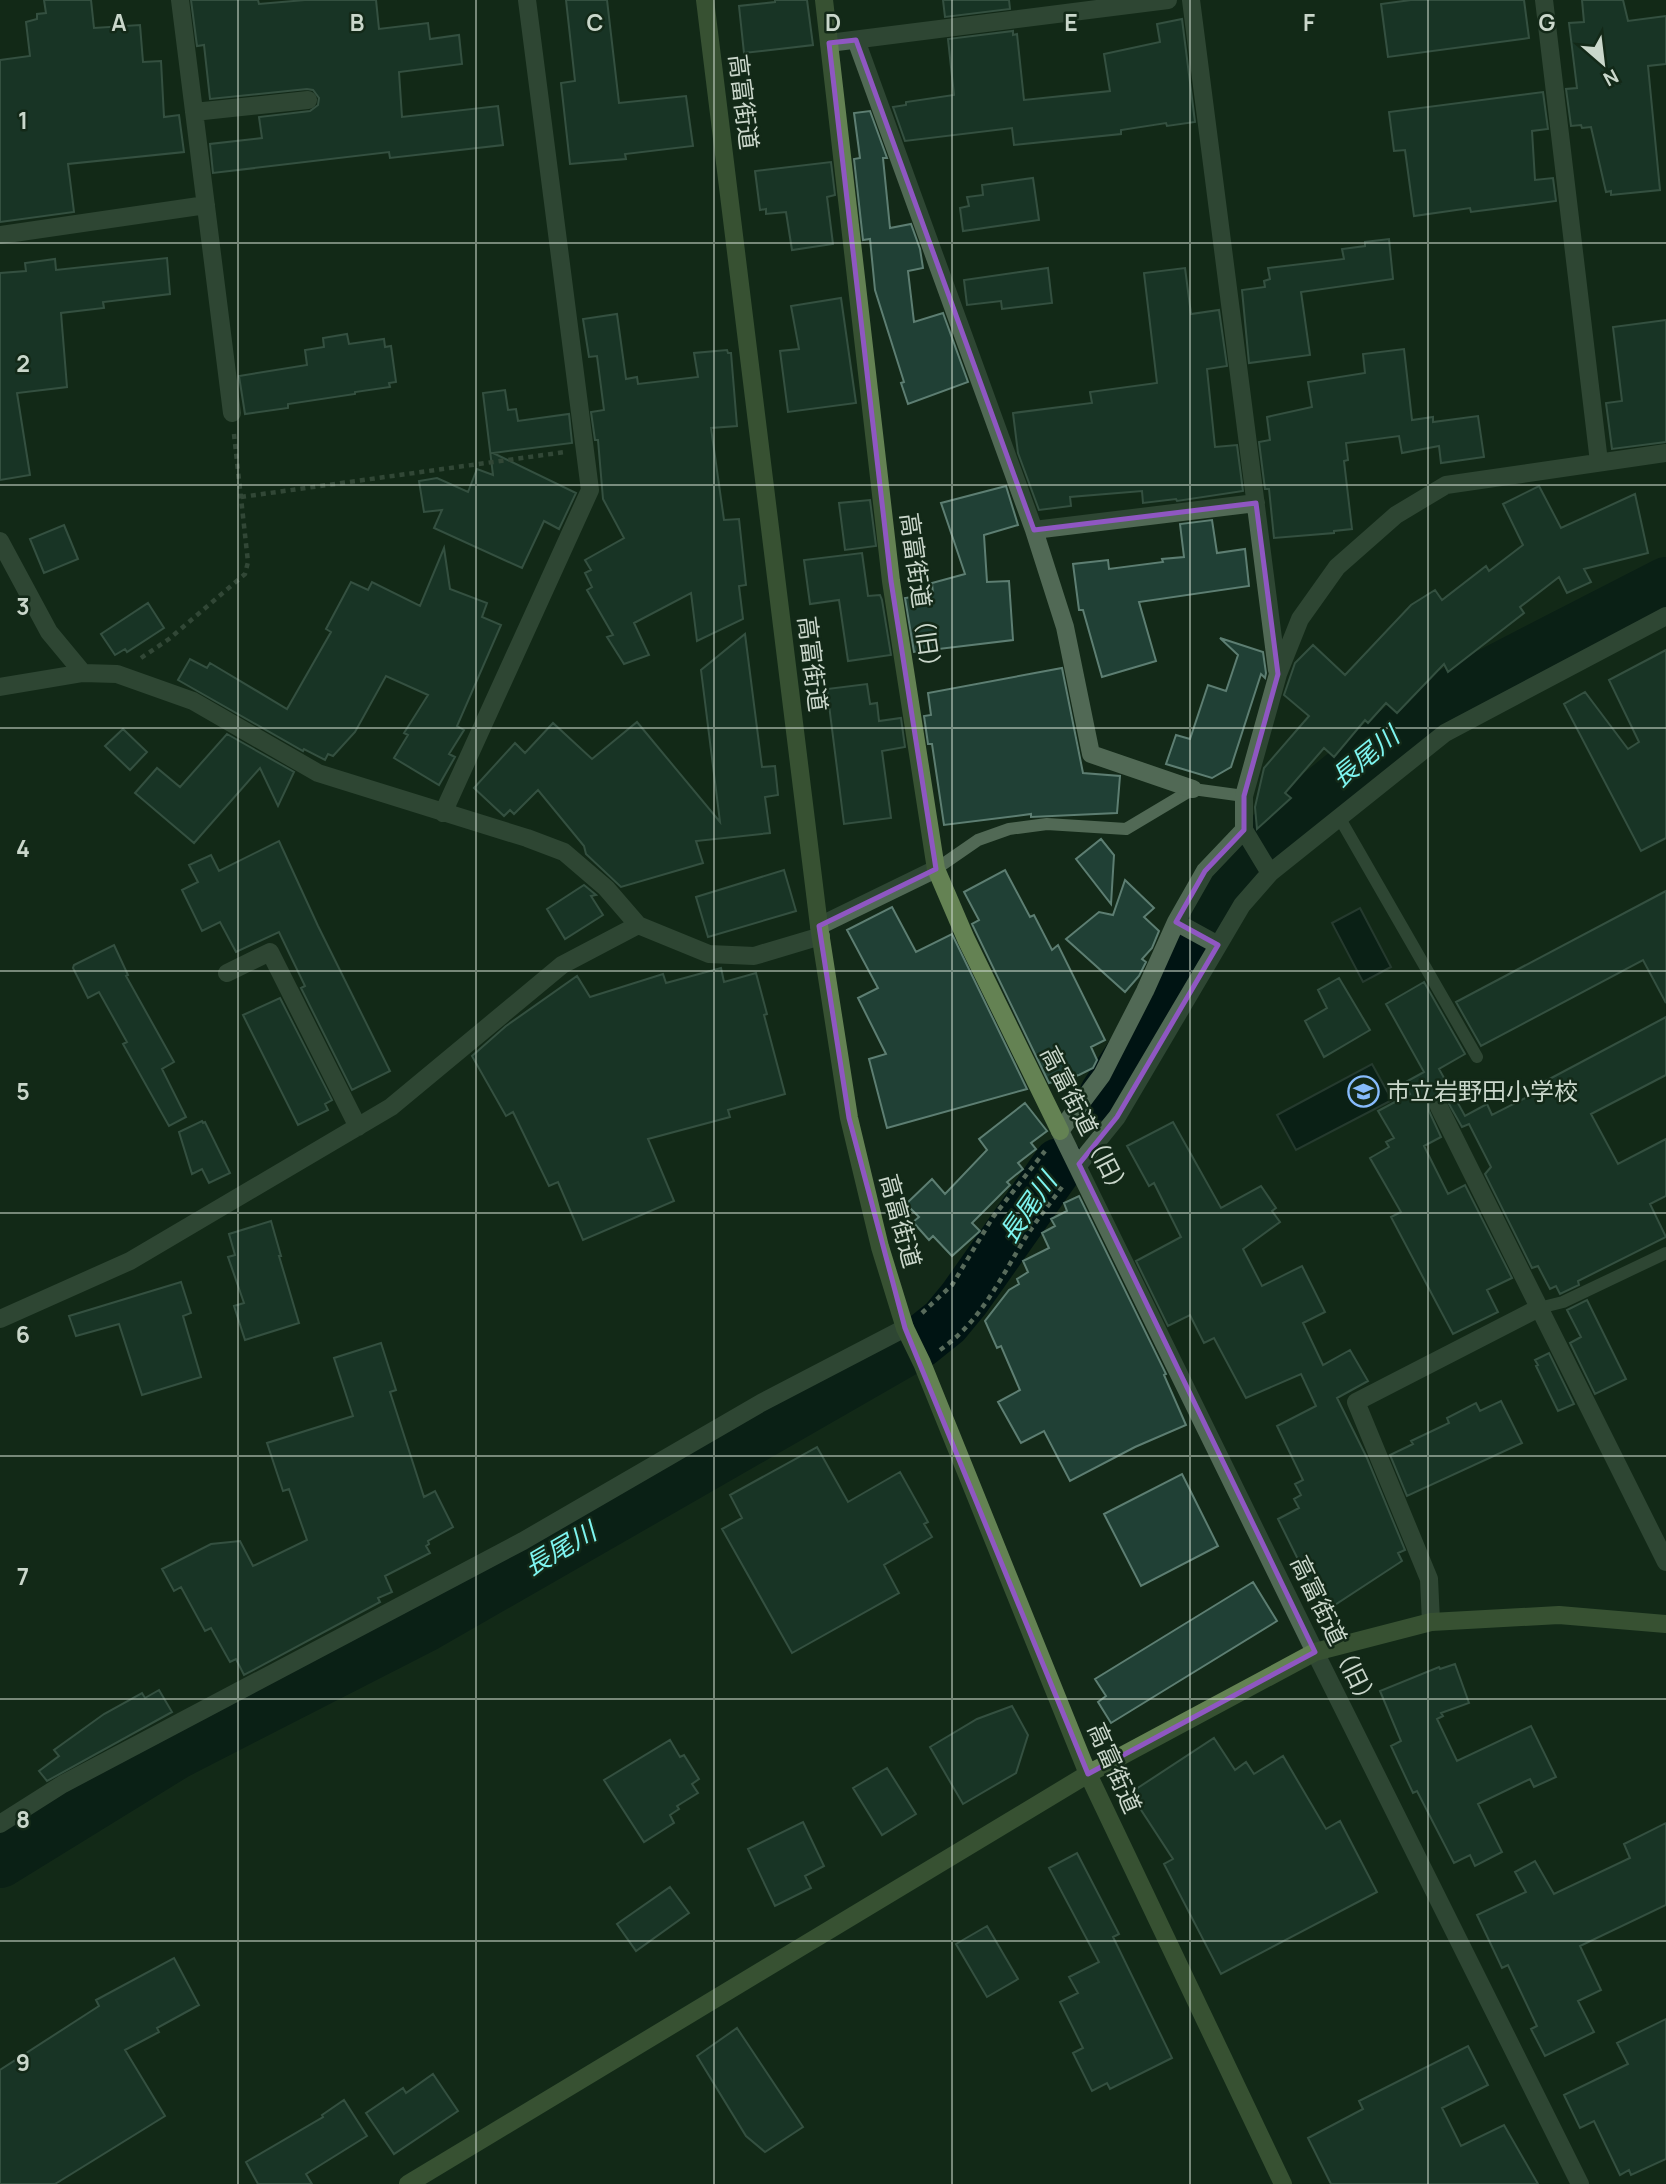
<svg xmlns="http://www.w3.org/2000/svg" width="1666" height="2184" viewBox="0 0 1666 2184" font-family="Manrope,'Noto Sans JP',sans-serif">
	<rect width="100%" height="100%" fill="#132918"/>
	<!-- water -->
	<path fill="#001413" stroke="#3d4e4a" stroke-width="2" d="M1360 908 1391 967 1363 982 1332 923Z
		M1372 1064 1392 1100 1296 1150 1277 1115Z"/>
	<g fill="none" stroke-linecap="round" stroke-linejoin="round">
		<!-- river -->
		<path stroke="#001413" stroke-width="52" d="M1105 1095 1158 1014 1214 896 1275 830 1429 705 1666 583
			M0 1862 177 1753 427 1625 920 1342 945 1322 964 1299 1059 1164"/>
	</g>
	<!-- building -->
	<path fill="#204035" stroke="#5d7e72" stroke-width="2" d="M44 0H91L94 28 140 25 143 62 161 61 164 117 179 115 184 152 68 164 74 212 0 222V60L30 56 26 22 37 19V14L46 13Z
		M191 0H258L259 4 305 0H376L379 29 428 23 430 39 459 35 462 64 399 72 402 117 498 106 503 145 390 158 389 152 213 173 210 144 262 138 259 117 310 111 318 105 319 98 313 90 307 89 210 99 204 45 197 46Z
		M566 0H607L619 103 686 96 693 146 625 154 626 159 570 164 561 83 575 81Z
		M775 0H807L813 45 744 53 739 6 775 2Z
		M943 0H1009L1010 9 945 17Z
		M1411 0H1524L1529 38 1388 57 1381 4Z
		M1582 0H1623L1628 21 1666 16V64L1648 66 1660 190 1611 195V191L1606 192 1591 127 1582 128 1581 125 1571 126 1566 89 1577 88 1569 23 1584 22Z
		M1182 19 1195 122 1167 126 1166 123 1121 130V134L1014 145 1012 128 905 141 893 107 906 105V102L954 95 948 39 1013 31V35L1017 34 1024 100 1110 91 1104 54 1160 42 1157 24Z
		M1543 92 1548 129 1532 131 1535 180 1553 178 1556 201 1471 212 1470 208 1414 216 1405 150 1394 151 1389 112Z
		M870 111 887 158H883L890 228 911 224 920 249 923 268 908 271 914 322 943 313 968 382 908 404 901 383 904 382 875 290 870 239 863 240 854 159 860 158 854 113Z
		M831 162 835 195 827 197 833 244 792 250 786 212 766 214V209L760 210 755 171Z
		M1033 178 1039 220 963 231 960 208 969 206 967 197 983 195 982 185Z
		M1389 239 1393 279 1301 292 1310 355 1249 363 1242 290 1265 287 1264 281 1270 279 1268 268 1344 259 1342 249 1365 246V242Z
		M167 258 170 294 103 302 104 308 61 313 67 387 17 393 30 475 0 480V273L26 271 25 263 55 259 56 270Z
		M1048 268 1052 303 1002 309 1001 301 967 305 964 280Z
		M1185 268 1191 314 1219 310 1227 366 1207 369 1215 447 1237 445 1243 491 1177 501 1176 499 1143 503 1142 491 1070 497 1071 506 1039 510 1018 453 1013 413 1092 403 1090 392 1157 383 1144 273Z
		M841 298 856 403 788 412 780 351 799 349 791 306Z
		M617 314 626 379 637 377 638 384 698 377 694 353 727 350 728 353H731L737 426 711 428 724 520 739 519 746 585 739 586 743 619 697 641 691 593 634 623 649 655 624 664 607 637 613 635 587 590 592 587 585 573 591 570 585 560 624 538 603 499 598 440H595L591 412 604 410 597 356 589 357 583 319Z
		M1666 320V442L1612 449 1606 403 1622 401 1613 327Z
		M347 334 349 344 384 339 385 347 391 346 396 382 389 383 390 387 355 392V394L288 404V408L245 414 239 376 307 365 305 350 324 347 323 338Z
		M1404 349 1412 420 1433 417V422L1478 416 1484 457 1441 463 1439 446 1402 453 1399 436 1346 443 1348 460 1344 461 1352 529 1334 531V533L1274 538 1269 489H1265L1259 442 1270 440 1267 417 1312 407 1308 382 1365 373 1363 354Z
		M505 390 508 410 516 409 518 421 569 414 572 443 493 453 576 493 559 529 544 521 522 568 434 528 442 510 424 512 419 481 437 478 468 492 477 469 493 475 483 393Z
		M1006 486 1018 525 984 535 987 582 1009 581 1013 640 914 652 905 598 933 594 932 583 965 574 941 503Z
		M1539 486 1561 528 1635 494 1648 553 1584 569 1591 582 1567 593 1559 577 1520 607 1524 613 1448 672 1444 664 1397 713 1386 703 1368 723 1365 720 1334 757 1324 748 1285 793 1291 798 1257 829 1255 807 1264 768 1309 716 1284 695 1295 663 1313 645 1345 675 1411 605 1435 590 1442 600 1486 566 1489 571 1523 545 1503 504Z
		M870 500 876 546 845 550 839 503Z
		M1212 520 1217 553 1245 549 1249 586 1139 602 1156 661 1102 677 1083 610H1079L1073 564 1108 560 1109 569 1163 562 1162 559 1184 557 1180 524Z
		M64 525 78 559 44 573 30 539Z
		M444 548 450 589 487 603 482 617 501 625 457 726 464 730 449 754 455 757 439 785 394 758 408 735 404 733 428 695 386 676 355 732 333 756 328 754 325 760 304 749 303 751 178 680 190 659 207 668 210 663 287 709 331 632 326 629 351 582 368 590 372 582 420 606Z
		M862 553 868 596 880 595 882 600 891 655 848 661 839 600 810 604 804 560Z
		M148 603 164 628 127 652 125 649 115 655 101 634Z
		M745 634 762 767 775 766 778 795 765 797 770 833 696 841 703 863 621 887 586 854 584 846 538 790 514 814 510 810 504 816 474 788 515 743 525 753 553 723 592 759 637 722 720 822 701 670Z
		M1220 638 1263 652 1266 673 1265 678 1261 674 1231 767 1212 778 1166 764 1176 735 1190 739 1208 685 1226 691 1238 655Z
		M1666 650V838L1641 851 1564 704 1585 692 1628 749 1639 742 1609 680Z
		M1062 668 1083 773 1120 776 1117 813 1031 817V814L944 825 932 744H928L924 716 931 715 928 693Z
		M867 684 870 704 877 703 879 721 901 718 905 747 882 751 891 818 844 824 827 689Z
		M123 729 147 752 130 770 105 746Z
		M227 734 294 772 278 806 260 768 194 843 135 793 157 768 180 787Z
		M1101 839 1114 855 1111 904 1076 859Z
		M279 841 318 926 390 1071 352 1090 301 988 305 986 279 932 236 952 220 922 202 931 182 890 198 882 189 865 211 855 219 871Z
		M784 870 796 911 708 937 696 897Z
		M1005 870 1030 917 1034 915 1052 950 1058 945 1105 1040 1091 1047 1097 1060 1093 1068 1079 1075 1049 1083 972 924 979 920 964 892Z
		M1125 880 1154 908 1144 917 1159 931 1152 948 1142 959 1146 962 1139 976 1125 992 1066 939 1099 912 1113 915Z
		M584 885 596 895 591 896 603 915 565 939 547 909Z
		M1666 891V1003L1643 960 1481 1046 1456 1002Z
		M892 907 916 952 952 934 1027 1089 887 1128 869 1059 886 1054 858 998 878 988 847 930Z
		M114 945 128 975 126 976 174 1062 162 1069 186 1117 169 1126 123 1044 127 1042 99 992 88 998 73 968 74 965Z
		M721 968 724 982 756 973 767 1014 764 1015 785 1094 728 1110 730 1117 648 1139 674 1201 583 1240 558 1182 549 1186 513 1112 506 1116 472 1056 506 1026 577 976 590 997 663 974 666 983Z
		M1339 978 1370 1030 1324 1057 1305 1021 1327 1008 1318 990Z
		M1424 982 1465 1054 1439 1069 1465 1116 1487 1104 1492 1115 1543 1089 1540 1084 1666 1017V1075L1591 1114 1618 1164 1666 1139V1196L1650 1204 1666 1237 1578 1281 1579 1285 1560 1294 1556 1286 1550 1289 1538 1266 1532 1268 1485 1174 1491 1167 1469 1124 1462 1127 1445 1097 1439 1096 1430 1100 1429 1111 1441 1137 1424 1146 1448 1194 1465 1185 1512 1278 1487 1290 1498 1312 1453 1334 1391 1217 1401 1212 1370 1158 1389 1147 1386 1142 1394 1138 1378 1111 1410 1094 1404 1083 1424 1072 1386 1004Z
		M280 998 332 1100 325 1104 328 1110 298 1125 243 1015Z
		M1025 1103 1047 1131 1031 1143 1036 1149 1018 1163 1023 1169 1007 1182 1010 1185 972 1223 980 1231 952 1256 933 1236 929 1240 913 1222 919 1217 906 1204 932 1179 945 1194 987 1150 979 1139Z
		M202 1121 203 1123 205 1122 230 1173 209 1183 202 1169 192 1174 179 1132Z
		M1173 1122 1221 1208 1261 1186 1276 1208 1272 1211 1280 1222 1243 1249 1262 1286 1302 1266 1325 1312 1303 1323 1323 1365 1350 1350 1368 1381 1337 1398 1367 1458 1405 1550 1398 1553 1402 1561 1324 1612 1278 1519 1299 1508 1294 1499 1301 1495 1295 1484 1303 1480 1277 1426 1316 1406 1301 1374 1246 1398 1214 1338 1204 1343 1190 1315 1168 1326 1136 1261 1181 1237 1154 1183 1149 1186 1127 1146Z
		M1079 1196 1166 1374 1164 1375 1186 1425 1135 1447 1070 1481 1044 1431 1021 1443 998 1402 1020 1390 1001 1346 997 1348 985 1321 1009 1290 1019 1284 1017 1279 1028 1272 1023 1261 1049 1248 1042 1233 1055 1226 1051 1219 1067 1211 1064 1203Z
		M271 1221 281 1256H279L299 1323 245 1340 234 1306 244 1303 228 1257 235 1255 229 1234Z
		M181 1282 191 1313 183 1316 201 1377 142 1395 119 1324 76 1336 69 1316Z
		M1587 1300 1626 1379 1595 1394 1570 1343 1581 1337 1567 1310Z
		M381 1343 396 1390 390 1392 424 1497 435 1491 453 1527 428 1541 429 1544 426 1546 430 1553 385 1576 392 1592 378 1598 380 1602 244 1675 236 1659 230 1662 211 1628 205 1631 181 1587 174 1591 162 1569 211 1544 240 1541 253 1566 307 1540 289 1489 283 1491 267 1443 353 1416 334 1358Z
		M1549 1353 1574 1404 1558 1411 1536 1366 1538 1365 1535 1360Z
		M1501 1401 1522 1443 1407 1496 1390 1455 1413 1444 1411 1441 1449 1423 1447 1418 1476 1403 1480 1411Z
		M817 1447 848 1502 900 1472 928 1522 924 1524 932 1537 884 1565 899 1593 792 1653 722 1529 742 1518 730 1495Z
		M1182 1474 1218 1546 1141 1586 1104 1514Z
		M1253 1582 1277 1621 1111 1723 1098 1702 1106 1696 1095 1679Z
		M1455 1664 1469 1703 1441 1713 1443 1716 1437 1719 1457 1761 1531 1726 1556 1777 1534 1787 1530 1779 1478 1804 1502 1852 1475 1866 1470 1855 1454 1863 1417 1791 1413 1793 1391 1746 1401 1741 1380 1691 1439 1667 1440 1669Z
		M159 1690 172 1712 47 1781 39 1771 59 1756 54 1750 104 1714 142 1693 145 1698Z
		M1012 1706 1028 1735 1016 1773 963 1804 930 1747 977 1719Z
		M1214 1738 1235 1770 1246 1762 1254 1774 1283 1756 1326 1829 1340 1821 1377 1892 1221 1974 1164 1864 1173 1859 1130 1793Z
		M670 1740 680 1757 684 1755 699 1779 692 1784 698 1793 677 1806 679 1809 670 1815 674 1823 644 1842 604 1780Z
		M887 1768 916 1814 882 1835 853 1788Z
		M803 1822 824 1866 805 1876 811 1888 775 1906 748 1849Z
		M1666 1823V1905L1580 1946 1601 1990 1578 2001 1594 2032 1545 2056 1531 2029 1537 2026 1508 1965 1502 1968 1477 1915 1526 1892 1515 1872 1535 1861 1554 1894 1630 1858 1624 1844Z
		M1077 1853 1119 1934 1113 1937 1172 2058 1110 2089 1107 2083 1092 2091 1073 2053 1083 2048 1060 2002 1078 1993 1069 1977 1099 1962 1049 1868Z
		M670 1887 689 1913 636 1951 617 1924Z
		M987 1926 1018 1979 987 1997 956 1944Z
		M174 1958 199 2005 157 2028 159 2032 125 2050 165 2116 55 2184H0V2070L99 2006 96 2000Z
		M1666 2019V2159L1631 2175 1629 2170 1620 2175 1594 2121 1580 2128 1564 2095 1628 2064 1617 2043Z
		M737 2028 803 2127 765 2152 746 2136 697 2056Z
		M1468 2046 1488 2085 1442 2108 1461 2146 1504 2125 1538 2184H1331L1308 2138 1363 2109 1359 2101Z
		M433 2074 458 2111 394 2154 366 2113 403 2088 406 2093Z
		M344 2100 367 2136 306 2174 312 2184H258L246 2162 323 2117 322 2115Z"/>
	<g fill="none" stroke-linecap="round" stroke-linejoin="round">
		<!-- path -->
		<path stroke="#586b5b" stroke-width="4.5" stroke-dasharray="5 5" stroke-linecap="butt" d="M241 497 565 452
			M141 658 169 639 245 574 248 562 234 434
			M922 1313 952 1285 993 1217 1045 1151
			M940 1350C980 1322 999 1281 1024 1240 1035 1222 1049 1205 1062 1187"/>
		<!-- lane -->
		<path stroke="#516955" stroke-width="12" d="M1339 817 1477 1057
			M936 869 978 840 1009 829 1047 824 1126 829 1193 789 1244 796
			M1539 1308 1563 1302 1666 1253"/>
		<!-- street -->
		<path stroke="#516955" stroke-width="18" d="M180 0 232 413
			M1191 0 1277 670
			M1544 0 1599 462
			M856 40 1034 530 1065 627 1091 754 1193 789
			M829 43 1168 0
			M194 112 308 100
			M0 235 206 205
			M1034 530 1256 503
			M0 541 49 632 83 673
			M0 687 83 673 117 674 193 701 318 773 527 838 564 852 606 888 638 925 709 954 754 956 821 936
			M443 813 590 490 527 0
			M1244 830 1270 873
			M1176 922 1218 945
			M819 926 936 869
			M227 973 270 952 358 1127
			M1439 1107 1666 1562
			M1079 1164 1117 1117 1242 905 1270 873 1445 733 1666 616
			M0 1319 130 1261 391 1107 562 965 638 925
			M1431 1622 1429 1579 1356 1402 1539 1308
			M0 1824 63 1784 523 1541 761 1403 905 1328
			M1580 2184 1315 1652 1060 1131 1102 1075 1145 991 1176 922 1205 871 1244 830V796L1278 674 1300 619 1337 567 1396 515 1446 485 1666 453"/>
		<!-- secondary -->
		<path stroke="#648253" stroke-width="18" d="M705 0 819 926 849 1118 880 1247 905 1328 922 1363 1088 1774 1283 2184
			M824 0 891 581 936 869 966 939 1060 1131
			M408 2184 1088 1774 1315 1652 1431 1622 1559 1615 1666 1624"/>
	</g>
	<!-- marked area -->
	<path d="M0 0H1666V2184H0ZM856 40 1034 530 1256 503 1278 674 1244 796V830L1205 871 1176 922 1218 945 1117 1117 1079 1164 1315 1652 1088 1774 905 1328 849 1118 819 926 936 869 891 581 829 43Z" fill="#132918" fill-opacity=".55" fill-rule="evenodd"/>
	<path fill="none" stroke="#8f57c2" stroke-width="5" stroke-linejoin="round" d="M856 40 1034 530 1256 503 1278 674 1244 796V830L1205 871 1176 922 1218 945 1117 1117 1079 1164 1315 1652 1088 1774 905 1328 849 1118 819 926 936 869 891 581 829 43Z"/>
	<!-- grid -->
	<path fill="none" stroke="#cad7cb" stroke-width="2" stroke-opacity="0.55" d="M238 0V2184M476 0V2184M714 0V2184M952 0V2184M1190 0V2184M1428 0V2184M0 243H1666M0 485H1666M0 728H1666M0 971H1666M0 1213H1666M0 1456H1666M0 1699H1666M0 1941H1666"/>
	<!-- icons -->
	<defs>
		<symbol id="school-ring" viewBox="-11 -11 22 22"><circle r="9.5" fill="#132918" stroke="#87bbfc" stroke-width="1.5"/><path d="M0-5L7-2L0 1L-7-2ZM-4 1L0 2.5L4 1V4Q0 6-4 4Z" fill="#87bbfc"/></symbol>
	</defs>
	<g fill-rule="evenodd">
		<use href="#school-ring" x="1346" y="1074" width="35" height="35"/>
	</g>
	<g text-anchor="middle" stroke-width="5" stroke-linejoin="round" paint-order="stroke">
		<!-- street labels -->
		<g font-size="24" fill="#cad7cb" stroke="#132918">
			<text transform="translate(743 102) rotate(83)" y="8">高富街道</text>
			<text transform="translate(920 596) rotate(82)" y="8">高富街道（旧）</text>
			<text transform="translate(812 664) rotate(83)" y="8">高富街道</text>
			<text transform="translate(1085 1123) rotate(63)" y="8">高富街道（旧）</text>
			<text transform="translate(900 1221) rotate(75)" y="8">高富街道</text>
			<text transform="translate(1334 1633) rotate(64)" y="8">高富街道（旧）</text>
			<text transform="translate(1114 1768) rotate(66)" y="8">高富街道</text>
		</g>
		<!-- poi labels -->
		<g font-size="24" fill="#cad7cb" stroke="#132918" text-anchor="start">
			<text x="1386" y="1100">市立岩野田小学校</text>
		</g>
		<!-- water labels -->
		<g font-size="26" font-style="italic" fill="#7ef5f0" stroke="#132918">
			<text transform="translate(1365 757) rotate(-39)" y="9">長尾川</text>
			<text transform="translate(1028 1208) rotate(-55)" y="9">長尾川</text>
			<text transform="translate(560 1549) rotate(-30)" y="9">長尾川</text>
		</g>
	</g>
	<g font-size="23" text-anchor="middle" font-weight="bold" fill="#cad7cb" stroke="#132918" stroke-width="5" stroke-linejoin="round" paint-order="stroke">
		<text x="119" y="31">A</text>
		<text x="357" y="31">B</text>
		<text x="595" y="31">C</text>
		<text x="833" y="31">D</text>
		<text x="1071" y="31">E</text>
		<text x="1309" y="31">F</text>
		<text x="1547" y="31">G</text>
		<text x="23" y="129">1</text>
		<text x="23" y="372">2</text>
		<text x="23" y="615">3</text>
		<text x="23" y="857">4</text>
		<text x="23" y="1100">5</text>
		<text x="23" y="1343">6</text>
		<text x="23" y="1585">7</text>
		<text x="23" y="1828">8</text>
		<text x="23" y="2071">9</text>
	</g>
	<!-- north arrow -->
	<g transform="translate(1603 63) rotate(152)" stroke="#132918" stroke-width="5" paint-order="stroke">
	<path d="M0-5L12 26L0 18L-12 26Z" fill="#cad7cb"/>
	<text y="-10" font-size="19" font-weight="bold" text-anchor="middle" fill="#cad7cb">N</text>
	</g>
</svg>
